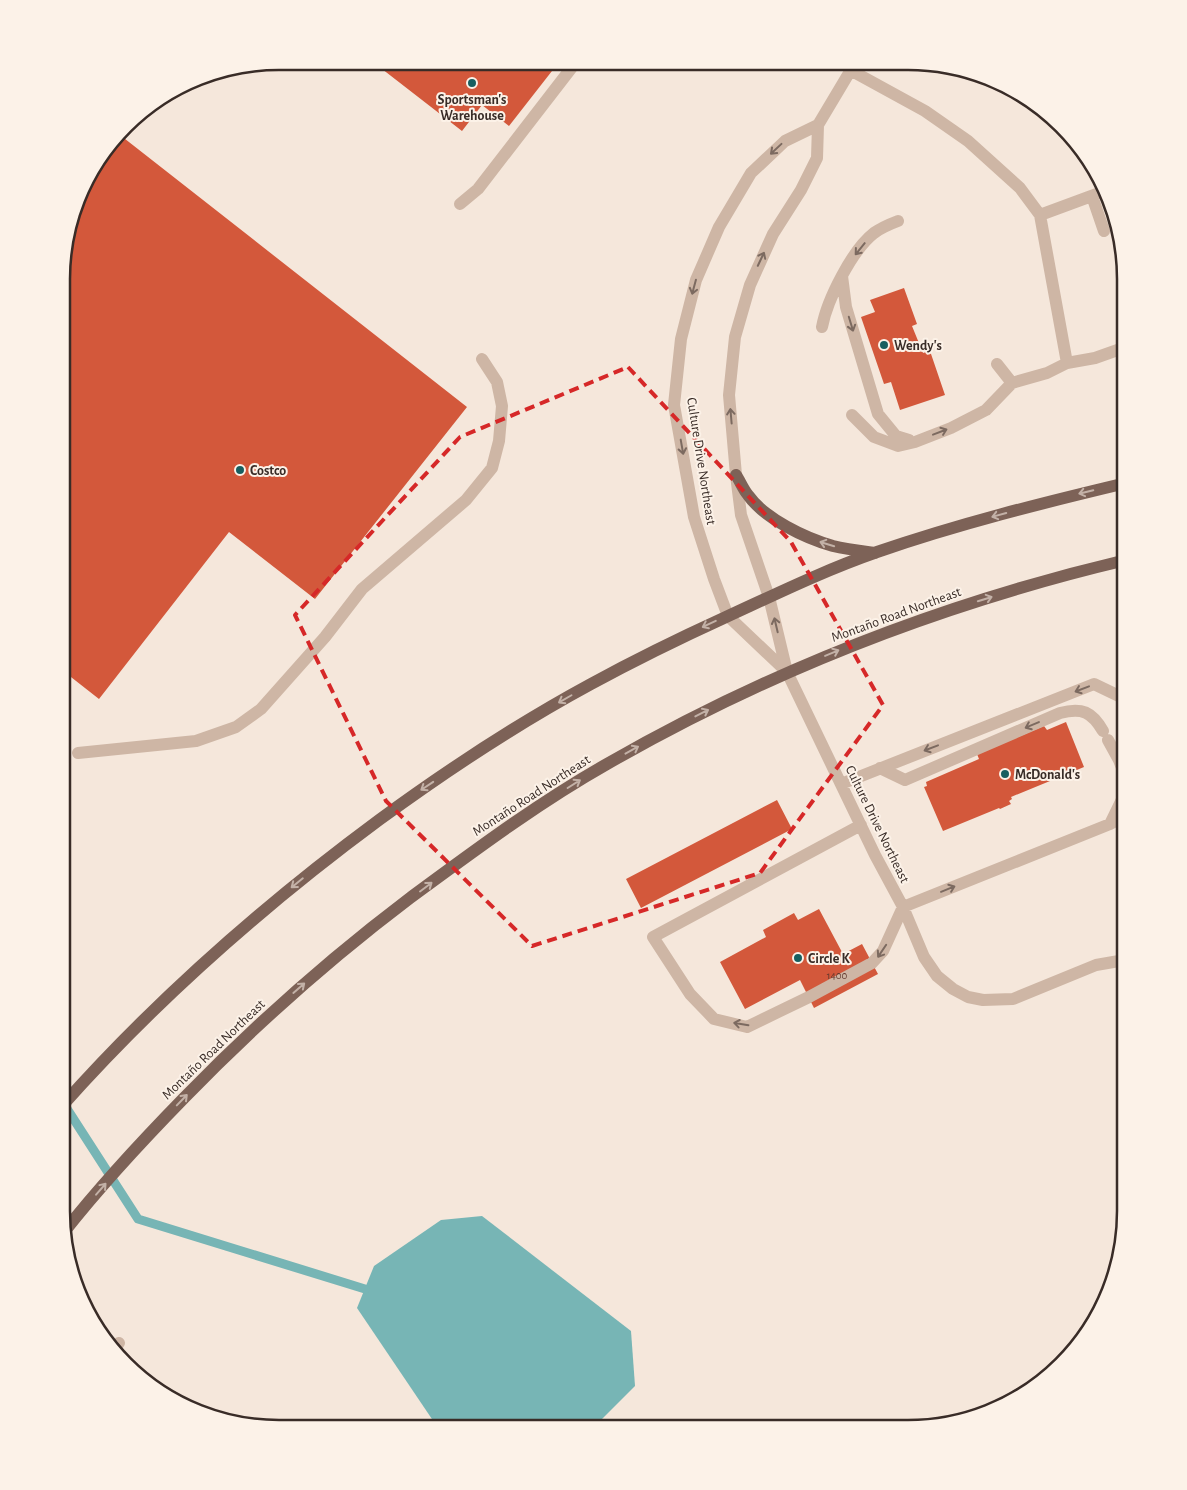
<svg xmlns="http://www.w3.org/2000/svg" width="1187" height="1490" viewBox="0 0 1187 1490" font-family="'Alegreya Sans',sans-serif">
	<rect width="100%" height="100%" fill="#f5e7db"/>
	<!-- water -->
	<path fill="#77b5b5" d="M482 1216 631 1331 635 1386 593 1428H438L357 1308 374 1266 441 1220Z"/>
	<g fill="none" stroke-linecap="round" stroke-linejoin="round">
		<!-- stream -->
		<path stroke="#77b5b5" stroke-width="9" d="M62 1101 138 1219 365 1289"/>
	</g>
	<!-- building -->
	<path fill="#d3583b" d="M373 62H559L509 126 482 105 462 131Z
		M120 135 467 407 315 599 229 532 99 699 62 670 63 251 90 171Z
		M904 288 917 324 912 326 923 353 930 351 945 395 900 410 891 382 884 384 861 317 875 312 870 300Z
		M1066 722 1084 767 1011 797 1012 799 1009 801 1011 804 1000 809 999 808 943 831 924 787 927 786 926 782 979 759 977 754 1044 726 1047 730Z
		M777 800 792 829 641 908 626 879Z
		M819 909 843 954 862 944 878 974 814 1008 800 980 745 1009 720 962 766 937 763 930 794 913 798 920Z"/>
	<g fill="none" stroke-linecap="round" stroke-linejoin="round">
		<!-- minor -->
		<path stroke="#ceb6a5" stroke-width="12" d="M852 71 925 111 968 141 1020 188 1040 215
			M818 125 817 158 801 190 773 234 750 285 735 337 729 395 736 475 741 515 769 597 787 672 875 855 903 907 924 957 937 976 953 989 968 997 983 1000 1013 999 1096 965 1119 961 1125 962
			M1105 191 1040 215 1067 363 1095 358 1126 347
			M1092 196 1104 231
			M460 204 478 189 576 62
			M842 276 846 307 878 414 896 436 909 440
			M822 327C827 300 852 250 874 233 881 228 890 224 898 221
			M997 364 1012 383
			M852 415 874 437 898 446 915 442 951 428 986 410 1012 383 1047 373 1067 363
			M787 672 728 616 714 579 694 517 674 405 681 339 696 280 719 227 751 173 785 141 818 125 855 63
			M1108 740 1119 760 1126 778
			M78 753 196 741 236 727 261 709 325 637 362 589 466 500 492 468 499 441 502 406 497 382 482 359
			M880 768 905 780 1060 713C1082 707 1092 712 1103 731
			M841 784 1094 684 1119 696 1126 701
			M1110 824 1126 791
			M861 825 653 937 690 994 714 1019 747 1027 809 997 872 963 883 951 903 907 1110 824 1125 816
			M116 1347 119 1343"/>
		<!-- major -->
		<path stroke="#7d6257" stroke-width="12" d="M736 475C740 481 743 489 748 495 765 519 805 538 833 546 846 549 861 551 875 553
			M61 1107C156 1000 264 905 379 820 446 771 517 724 591 684 635 660 680 638 726 617 776 594 825 570 877 552 958 524 1042 503 1126 483
			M64 1232C101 1185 142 1141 184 1098 255 1025 328 960 410 898 474 851 538 803 607 764 769 671 944 603 1126 560"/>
	</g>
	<!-- one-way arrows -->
	<defs><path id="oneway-shaft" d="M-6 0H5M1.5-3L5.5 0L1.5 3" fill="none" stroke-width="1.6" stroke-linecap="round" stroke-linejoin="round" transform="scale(1.25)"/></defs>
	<g stroke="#7c6a60">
		<use href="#oneway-shaft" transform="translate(776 149) rotate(137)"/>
		<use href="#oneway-shaft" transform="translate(860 249) rotate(129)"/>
		<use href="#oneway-shaft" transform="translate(761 259) rotate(-65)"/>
		<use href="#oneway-shaft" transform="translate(694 287) rotate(105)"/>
		<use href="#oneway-shaft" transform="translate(851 324) rotate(73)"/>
		<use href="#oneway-shaft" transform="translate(731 416) rotate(-95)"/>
		<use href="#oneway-shaft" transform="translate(940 432) rotate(-21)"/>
		<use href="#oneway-shaft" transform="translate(682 447) rotate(80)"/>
		<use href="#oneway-shaft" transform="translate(776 625) rotate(-103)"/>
		<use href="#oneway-shaft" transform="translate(1082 689) rotate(159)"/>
		<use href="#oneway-shaft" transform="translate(1032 725) rotate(157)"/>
		<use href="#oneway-shaft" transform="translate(931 748) rotate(159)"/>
		<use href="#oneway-shaft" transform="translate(948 889) rotate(-22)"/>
		<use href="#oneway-shaft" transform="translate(882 951) rotate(124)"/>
		<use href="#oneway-shaft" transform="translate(741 1024) rotate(-171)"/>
	</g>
	<g stroke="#c3b1a7">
		<use href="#oneway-shaft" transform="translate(1086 492) rotate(166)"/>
		<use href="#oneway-shaft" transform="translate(999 515) rotate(165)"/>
		<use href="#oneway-shaft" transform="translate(827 544) rotate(-163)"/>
		<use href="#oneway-shaft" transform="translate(985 599) rotate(-17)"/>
		<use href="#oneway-shaft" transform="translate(709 624) rotate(155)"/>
		<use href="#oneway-shaft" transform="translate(832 653) rotate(-23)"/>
		<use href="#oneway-shaft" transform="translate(565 699) rotate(150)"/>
		<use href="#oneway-shaft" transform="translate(702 713) rotate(-27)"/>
		<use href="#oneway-shaft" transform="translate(632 750) rotate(-29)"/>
		<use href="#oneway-shaft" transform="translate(574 784) rotate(-32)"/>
		<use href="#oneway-shaft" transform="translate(427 786) rotate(146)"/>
		<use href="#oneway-shaft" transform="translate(297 883) rotate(141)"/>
		<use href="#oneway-shaft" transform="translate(426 887) rotate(-37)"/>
		<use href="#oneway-shaft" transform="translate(299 988) rotate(-41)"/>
		<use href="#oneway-shaft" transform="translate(182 1100) rotate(-46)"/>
		<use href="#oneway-shaft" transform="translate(101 1189) rotate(-49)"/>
	</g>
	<!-- marked area -->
	<path fill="none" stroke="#d62828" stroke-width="4" stroke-dasharray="10 6" stroke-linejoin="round" d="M628 367 791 542 883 705 760 873 532 946 386 801 295 615 460 437Z"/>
	<!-- markers -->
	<g fill="#185f60" stroke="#fcf2e8" stroke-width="2">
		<circle cx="472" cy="83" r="5"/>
		<circle cx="884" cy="345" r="5"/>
		<circle cx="240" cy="470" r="5"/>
		<circle cx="1005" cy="774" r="5"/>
		<circle cx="798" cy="958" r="5"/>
	</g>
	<g text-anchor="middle" stroke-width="4" stroke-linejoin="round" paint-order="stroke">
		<!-- number labels -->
		<g font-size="11" fill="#60372c">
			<text x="837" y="979">1400</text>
		</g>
		<!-- poi labels -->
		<g font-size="14" font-weight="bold" fill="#392c27" stroke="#fcf2e8" text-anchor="start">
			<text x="472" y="104" text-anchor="middle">Sportsman's<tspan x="472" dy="16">Warehouse</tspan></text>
			<text x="894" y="350">Wendy's</text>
			<text x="250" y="475">Costco</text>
			<text x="1015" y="779">McDonald's</text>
			<text x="808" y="963">Circle K</text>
		</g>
		<!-- street labels -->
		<g font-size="14" fill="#392c27" stroke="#fcf2e8">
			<text transform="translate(702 461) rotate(81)" y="5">Culture Drive Northeast</text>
			<text transform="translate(896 614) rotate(-20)" y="5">Montaño Road Northeast</text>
			<text transform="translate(531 795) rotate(-33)" y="5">Montaño Road Northeast</text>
			<text transform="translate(878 824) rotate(64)" y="5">Culture Drive Northeast</text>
			<text transform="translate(213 1049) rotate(-44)" y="5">Montaño Road Northeast</text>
		</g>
	</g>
	<!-- crop -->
	<path d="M0 0H1187V1490H0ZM279 70H908A209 209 0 0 1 1117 279V1211A209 209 0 0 1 908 1420H279A209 209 0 0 1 70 1211V279A209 209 0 0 1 279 70Z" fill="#fcf2e8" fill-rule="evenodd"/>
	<path fill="none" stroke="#392c27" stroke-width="2.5" d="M279 70H908A209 209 0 0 1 1117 279V1211A209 209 0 0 1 908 1420H279A209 209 0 0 1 70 1211V279A209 209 0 0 1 279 70Z"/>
</svg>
